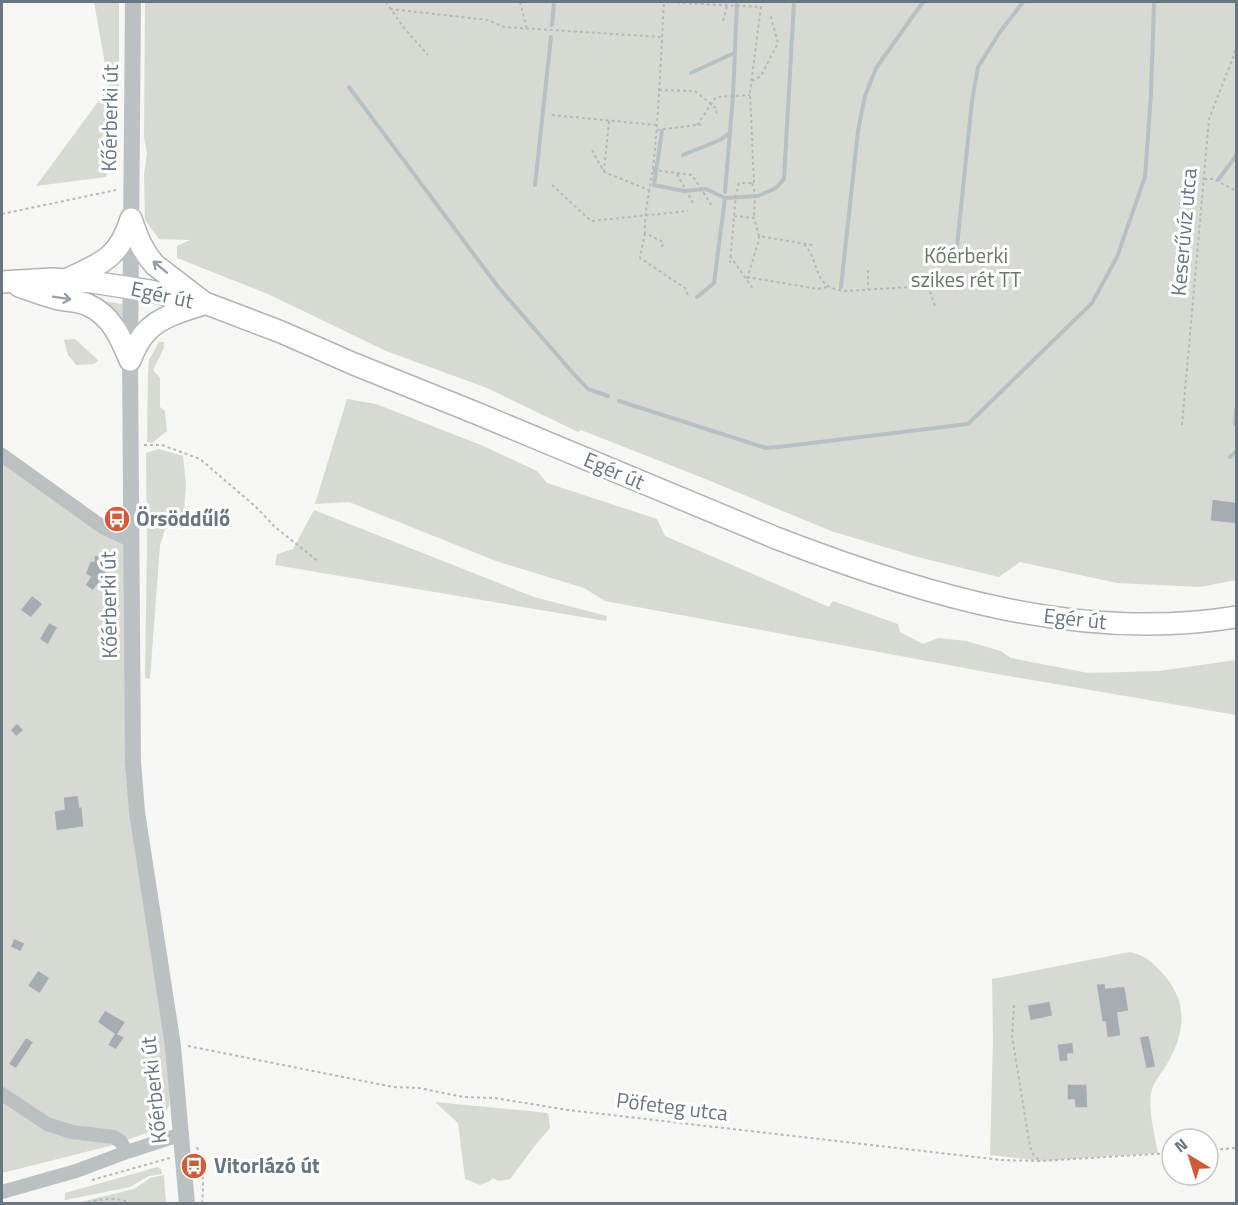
<svg xmlns="http://www.w3.org/2000/svg" width="1238" height="1205" viewBox="0 0 1238 1205" font-family="'Titillium Web',sans-serif">
	<rect width="100%" height="100%" fill="#f6f6f3"/>
	<!-- green -->
	<path fill="#d6dad3" d="M94 2H119V118L106 177 36 186 109 87Z
		M145 2H1236V580L1200 587 1117 583 1020 562 999 577 918 557 831 531 703 478 581 430 578 432 487 388 386 351 268 294 177 258V246L190 240 159 239 145 220 144 174 147 153 144 137Z
		M97 300 122 304 123 306 122 325Z
		M75 339 96 358 98 361 94 364 76 365 68 355 64 340Z
		M159 342H164V348L153 370 160 378V407L165 411 167 431 152 443 147 442 148 373 149 360Z
		M347 399 376 404 481 445 537 471 547 483 657 519 665 536 829 607 833 601 898 624 900 632 923 644 938 638 966 641 1001 651 1011 658 1088 673 1159 671 1236 660V715L997 674 605 601 584 588 496 561 349 502 315 504Z
		M159 449 183 456 186 484 183 524 165 529 160 545 150 679 145 678 147 544 146 453Z
		M2 455 130 540 132 708 173 1046 169 1106 154 1130 117 1144 2 1173Z
		M314 510 534 597 607 616 606 621 275 565 277 554 293 549Z
		M1130 952C1147 956 1153 963 1164 975 1186 1000 1186 1027 1171 1057 1165 1069 1154 1080 1151 1093 1148 1108 1155 1138 1158 1153L1041 1161 990 1155 993 1039 992 979Z
		M435 1102 548 1113 550 1128 537 1143 510 1179 499 1181 492 1178 490 1181 480 1185 465 1179 458 1123Z
		M158 1167 161 1169 162 1174 149 1176 130 1187 65 1200V1193Z
		M164 1175 166 1203H76L134 1189 150 1178Z"/>
	<g fill="none" stroke-linecap="round" stroke-linejoin="round">
		<!-- stream -->
		<path stroke="#b7c1c5" stroke-width="4" d="M552 25 554 2
			M691 73 734 53
			M349 87 499 288 572 372 588 389 608 396
			M662 131 654 185 684 191 706 189 725 198 758 196 776 188 784 179 794 2
			M683 155 720 140 730 133
			M1218 180 1236 156
			M535 185 551 37
			M725 192 733 96 737 2
			M956 256 972 101 978 67 1000 32 1023 2
			M841 287 858 131 865 96 876 68 923 2
			M697 297 714 283 725 198
			M619 401 766 448 787 446 968 424 1092 303 1117 257 1145 177 1151 94 1154 2
			M1235 424 1236 410
			M1230 457 1236 452"/>
	</g>
	<!-- building -->
	<path fill="#a6adb2" stroke="#d7d7d6" stroke-width="1.5" d="M1212 499 1236 502V524L1210 521Z
		M94 555 111 556V567L93 591 85 585 90 577 85 574 90 561H94Z
		M32 595 43 604 31 618 20 610Z
		M49 622 58 627 48 645 39 639Z
		M17 723 24 730 16 737 10 730Z
		M78 795 80 807 82 806 84 827 56 831 54 811 64 809 63 797Z
		M14 938 25 943 21 952 10 947Z
		M38 970 50 978 40 994 27 986Z
		M1105 983 1106 988 1125 986 1129 1011 1118 1013 1121 1036 1107 1038 1105 1022H1102L1096 984Z
		M1050 1001 1053 1016 1030 1021 1027 1005Z
		M105 1010 126 1022 118 1034 125 1037 116 1050 107 1045 114 1034 97 1022Z
		M1149 1035 1156 1067 1146 1069 1139 1037Z
		M26 1037 34 1042 16 1069 8 1064Z
		M1073 1042 1074 1054H1068V1061L1059 1062 1057 1044Z
		M1067 1084H1087L1088 1108H1075L1074 1100H1067Z"/>
	<g fill="none" stroke-linecap="round" stroke-linejoin="round">
		<defs>
			<path id="primary" d="M131 219C137 236 142 251 155 265L202 301
				M68 279C102 263 119 258 131 219
				M2 282 52 279 92 282 150 291 205 303 281 332 354 364 476 413 776 538C921 594 1079 643 1236 617
				M19 286C31 290 43 295 55 298 66 301 77 300 88 305 111 315 121 338 130 360
				M130 360C134 350 139 339 147 331 161 316 185 310 204 304"/>
		</defs>
		<!-- primary casing -->
		<use href="#primary" stroke="#afb4b7" stroke-width="24"/>
		<!-- path -->
		<path stroke="#b6b9bc" stroke-width="2" stroke-dasharray="3 3" stroke-linecap="butt" d="M386 2 404 28 428 55
			M520 2 527 29
			M390 9 488 20 504 27 662 37
			M723 21 728 2
			M752 81 761 76 778 43 770 14
			M659 90 695 91 717 109 716 115
			M552 115 656 125
			M697 125 716 97 750 95
			M657 130 704 124
			M592 150 604 172 649 190
			M653 170 692 175 712 206
			M604 172 609 121
			M677 174 693 203
			M1204 179H1214L1236 191
			M752 183 755 193 754 218
			M552 185 591 221 688 211
			M2 214 116 190
			M734 216 754 218 759 236 813 245
			M645 233 640 258 685 288 688 295
			M804 244C822 263 810 288 846 291L928 286 942 273
			M662 247 663 242 645 233C644 208 652 184 654 159 659 107 661 54 664 2L761 7 750 92 754 183H739L736 194 730 263
			M730 256 754 290
			M868 270V289
			M747 277 818 289 827 287
			M747 279 759 240V236
			M928 286 935 306
			M1182 425 1209 119 1234 55 1236 45
			M144 445H162L200 459 256 507 275 527 319 562
			M1014 1005 1012 1036 1030 1147 1034 1156 1041 1161
			M188 1046 393 1087 419 1088 463 1097 495 1098 568 1110 1001 1160 1041 1161 1172 1153
			M197 1147C203 1166 204 1184 202 1204
			M1208 1150 1236 1148
			M92 1180 170 1158
			M82 1204C97 1200 118 1195 131 1204"/>
		<!-- minor -->
		<path stroke="#bbc0c3" stroke-width="14" d="M2 455 104 528 130 540
			M2 1094 47 1124 72 1132 114 1137 121 1142 127 1152
			M2 1192 76 1171 127 1152 182 1134"/>
		<!-- tertiary -->
		<path stroke="#bbc0c3" stroke-width="16" d="M133 2 130 360 133 762 137 812 173 1046 187 1204"/>
		<!-- primary -->
		<use href="#primary" stroke="#fff" stroke-width="21"/>
	</g>
	<!-- one-way arrows -->
	<defs><path id="oneway-shaft" d="M-6 0H5M1.5-3L5.5 0L1.5 3" fill="none" stroke-width="1.6" stroke-linecap="round" stroke-linejoin="round" transform="scale(1.5)"/></defs>
	<g stroke="#959fa7">
		<use href="#oneway-shaft" transform="translate(160 267) rotate(-141)"/>
		<use href="#oneway-shaft" transform="translate(62 298) rotate(9)"/>
	</g>
	<!-- icons -->
	<defs>
		<symbol id="bus-disc" viewBox="-11 -11 22 22"><circle r="9.5" fill="#d15a39" stroke="#fff"/><path d="M-5-6H5V4H4V6H2V4H-2V6H-4V4H-5ZM-3.5-4V0h7V-4ZM-3.5 1.2v1.5H-2V1.2ZM2 1.2v1.5H3.5V1.2Z" fill="#fff"/></symbol>
	</defs>
	<g fill-rule="evenodd">
		<use href="#bus-disc" x="102" y="504" width="30" height="30"/>
		<use href="#bus-disc" x="179" y="1151" width="30" height="30"/>
	</g>
	<g text-anchor="middle" stroke-width="6" stroke-linejoin="round" paint-order="stroke">
		<!-- street labels -->
		<g font-size="21" fill="#687681" stroke="#fff">
			<text transform="translate(110 118) rotate(-89)" y="7">Kőérberki út</text>
			<text transform="translate(1184 232) rotate(-85)" y="7">Keserűvíz utca</text>
			<text transform="translate(162 295) rotate(12)" y="7">Egér út</text>
			<text transform="translate(614 471) rotate(23)" y="7">Egér út</text>
			<text transform="translate(109 605) rotate(-91)" y="7">Kőérberki út</text>
			<text transform="translate(1075 619) rotate(6)" y="7">Egér út</text>
			<text transform="translate(154 1090) rotate(-96)" y="7">Kőérberki út</text>
			<text transform="translate(672 1107) rotate(7)" y="7">Pöfeteg utca</text>
		</g>
		<!-- park labels -->
		<g font-size="21" fill="#6a7966" stroke="#fff">
			<text x="966" y="263">Kőérberki<tspan x="966" dy="24">szikes rét TT</tspan></text>
		</g>
		<!-- poi labels -->
		<g font-size="21" font-weight="bold" fill="#687681" stroke="#fff" text-anchor="start">
			<text x="136" y="526">Örsöddűlő</text>
			<text x="214" y="1173">Vitorlázó út</text>
		</g>
	</g>
	<!-- border -->
	<rect width="1238" height="1205" fill="none" stroke="#687681" stroke-width="6"/>
	<!-- north arrow -->
	<g transform="translate(1190 1157) rotate(322)"><circle r="28" fill="#ffffff" stroke="#c3c8cd" stroke-width="1.5"/>
	<path d="M0-4.5L10 22L0 15L-10 22Z" fill="#d15a39"/>
	<text y="-9" font-size="16" font-weight="bold" text-anchor="middle" fill="#687681">N</text>
	</g>
</svg>
